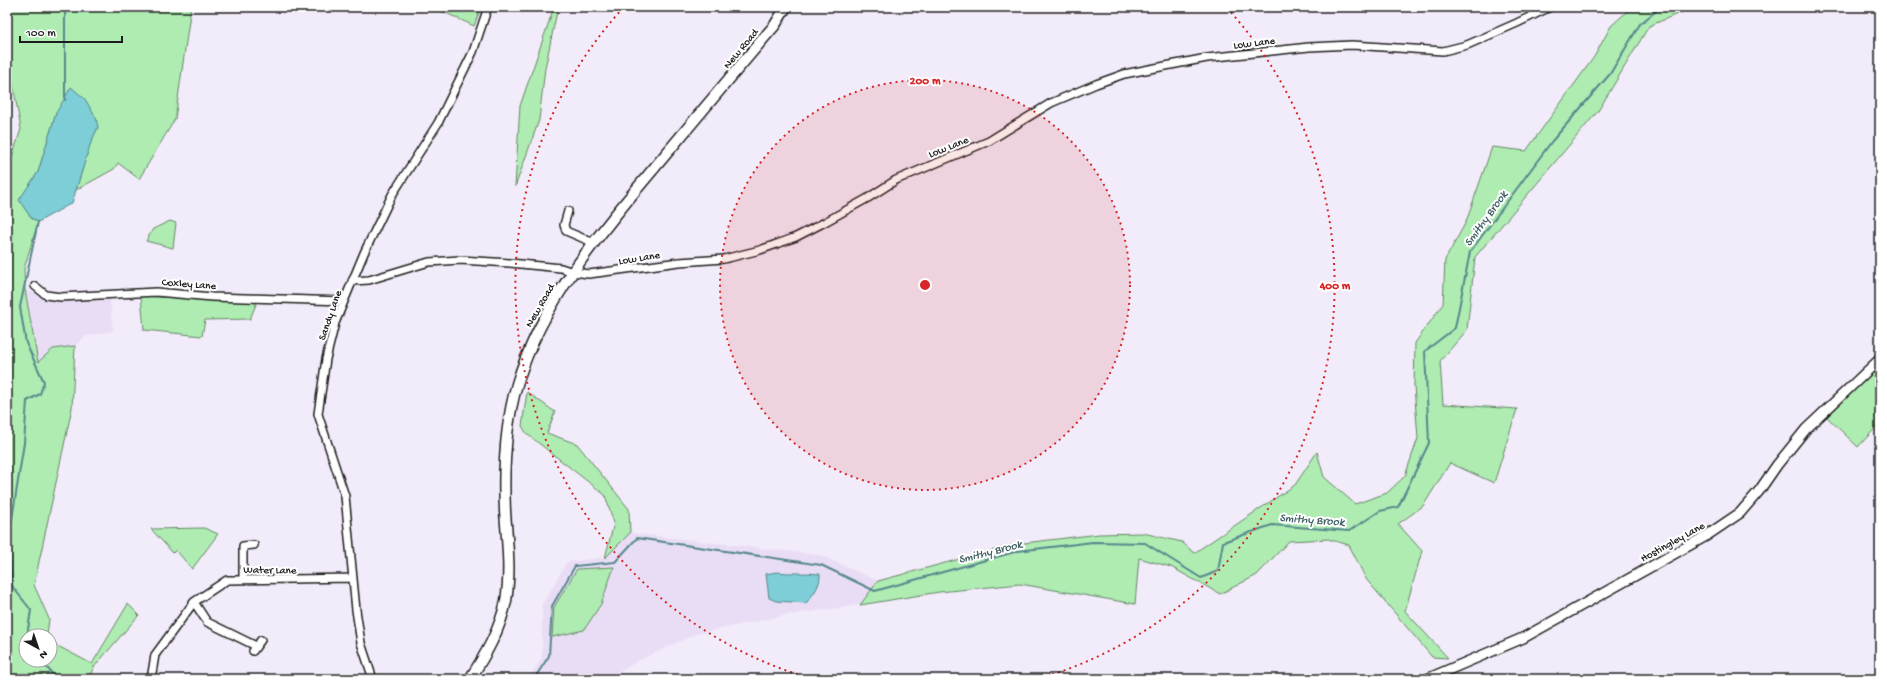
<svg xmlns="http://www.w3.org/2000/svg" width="1887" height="686" viewBox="0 0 1887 686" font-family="'Gochi Hand',sans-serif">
	<rect width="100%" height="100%" fill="#f2ebf9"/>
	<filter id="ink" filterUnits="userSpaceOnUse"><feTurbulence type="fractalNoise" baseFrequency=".025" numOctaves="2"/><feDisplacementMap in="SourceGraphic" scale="8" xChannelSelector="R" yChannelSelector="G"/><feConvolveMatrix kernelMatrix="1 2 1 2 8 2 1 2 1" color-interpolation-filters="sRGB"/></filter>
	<g filter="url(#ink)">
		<!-- built -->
		<path fill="#e9ddf5" d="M25 290 58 299H110L113 331 84 337 75 346 53 349 38 362Z
			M630 533 820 555 878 581 860 605 786 615 696 634 637 661 609 679H528L542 658V604L567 562 605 557Z"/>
		<!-- green -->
		<path fill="#aeecb2" stroke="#658467" d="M7 7H191L175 119 139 179 118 163 114 169 76 190 90 144 98 127 56 113 38 172 20 200 31 218 38 222 24 269 25 290 38 362 53 349 75 346 72 408 34 585 49 619 47 636H26V660H50V642L92 664 128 604 139 615 94 667 88 679H7V173L21 129 11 74 7 66Z
			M433 7H481L474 26Z
			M554 7H558L545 68 539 120 515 187 520 106Z
			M1632 7H1694L1649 26 1598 111 1475 257 1467 330 1440 361 1443 404 1517 409 1494 483 1450 463 1423 506 1398 524 1422 551 1405 611 1448 658 1432 657 1366 579 1349 545 1328 539 1289 541 1257 575 1220 594 1171 567 1139 558 1135 604 1020 584 939 592 860 605 878 581 1016 544 1099 534 1143 533 1182 542 1194 553 1295 485 1317 452 1324 477 1355 504 1387 493 1405 476 1418 438 1414 386 1415 343 1443 304 1445 260 1466 222 1492 147 1526 151 1594 57 1611 26Z
			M170 221 176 223 173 248 146 241 153 229Z
			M141 296 257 302 250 319 205 320 202 336 144 330Z
			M1880 365V383L1878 385 1880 388V423L1858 447 1827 417Z
			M527 392 555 412 547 433 577 444 629 509 630 533 605 558 614 523 605 495 527 434 522 426Z
			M204 528 218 534 192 569 176 550 173 553 151 529Z
			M614 567 601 604 584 630 552 637 554 607 577 569Z"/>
		<!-- water -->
		<path fill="#7dced6" stroke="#56878c" d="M71 87 85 99 96 118 98 127 90 145 72 203 38 222 31 218 19 200 38 172 56 113Z
			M776 572C791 574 805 572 820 574 821 585 813 595 806 603L776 601 769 598 766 574Z"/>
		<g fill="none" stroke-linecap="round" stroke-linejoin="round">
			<!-- stream -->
			<path stroke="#56878c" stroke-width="2" d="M65 100V7
				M27 636 31 610 12 586 9 538 24 443 27 401 40 394 44 382 26 343 20 307 38 222
				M40 660 57 679
				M534 679 549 656 552 606 575 566 615 562 637 538 821 565 875 591 1018 551 1093 542 1145 543 1201 578 1218 571 1223 542 1272 525 1349 531 1380 511 1398 507 1429 443 1425 351 1455 328 1470 252 1552 141 1610 74 1640 24 1661 7"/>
			<defs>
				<path id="minor" d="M568 211 564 225 566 231 594 243
					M352 281 369 280 429 262 460 260 510 263 561 268 573 272 589 274 679 262 724 259 760 250 796 237 825 222 868 198 896 180 989 141 1051 103 1096 84 1124 74 1207 58 1309 47 1352 45 1443 51 1467 45 1517 23 1550 7
					M35 286 46 295 61 297 156 292 212 297 344 301
					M243 579V546L254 545
					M194 602 207 622 256 646
					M253 651 261 640
					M151 679 155 655 194 602 227 580 352 578
					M373 679 361 643 356 610 345 496 318 414 326 359 335 323 364 253 392 195 438 123 473 52 488 7"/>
				<path id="major" d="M1427 679 1523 638 1706 536 1740 513 1759 491 1777 465 1806 429 1880 359"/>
				<path id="highway" d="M470 679C486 654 500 630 506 601 511 570 507 541 505 511 503 468 505 425 517 384 543 297 608 223 666 154 702 111 738 68 775 25L786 7"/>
			</defs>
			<!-- minor casing -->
			<use href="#minor" stroke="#1c1c1c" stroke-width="10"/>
			<!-- major casing -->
			<use href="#major" stroke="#1c1c1c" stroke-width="12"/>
			<!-- highway casing -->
			<use href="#highway" stroke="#1c1c1c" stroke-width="13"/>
			<!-- minor -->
			<use href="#minor" stroke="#fff" stroke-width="7"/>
			<!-- major -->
			<use href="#major" stroke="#fff" stroke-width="9"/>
			<!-- highway -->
			<use href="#highway" stroke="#fff" stroke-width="10"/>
		</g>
	</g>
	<!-- distance rings -->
	<circle cx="925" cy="285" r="205" fill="#d62828" fill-opacity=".12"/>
	<g fill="none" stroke="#d62828" stroke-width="2" stroke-dasharray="2 4">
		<circle cx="925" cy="285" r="205"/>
		<path d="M809 678A410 410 0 0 1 623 8M1227 8A410 410 0 0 1 1041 678"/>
	</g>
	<g text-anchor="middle" stroke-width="4" stroke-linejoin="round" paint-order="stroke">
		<!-- street labels -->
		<g font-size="11" fill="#1c1c1c" stroke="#fff">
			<text transform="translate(1254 42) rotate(-7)" y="4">Low Lane</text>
			<text transform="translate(740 48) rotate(-50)" y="4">New Road</text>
			<text transform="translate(948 146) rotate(-22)" y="4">Low Lane</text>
			<text transform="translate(639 257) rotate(-9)" y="4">Low Lane</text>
			<text transform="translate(189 283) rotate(4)" y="4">Coxley Lane</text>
			<text transform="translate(539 305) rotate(-60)" y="4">New Road</text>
			<text transform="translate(329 315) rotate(-71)" y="4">Sandy Lane</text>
			<text transform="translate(1672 541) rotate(-29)" y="4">Hostingley Lane</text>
			<text transform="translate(270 569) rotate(1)" y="4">Water Lane</text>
		</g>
		<!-- water labels -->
		<g font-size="12" font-style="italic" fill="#436366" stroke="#fff">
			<text transform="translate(1485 218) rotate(-54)" y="4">Smithy Brook</text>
			<text transform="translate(1312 519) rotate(4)" y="4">Smithy Brook</text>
			<text transform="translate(990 551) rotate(-14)" y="4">Smithy Brook</text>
		</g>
	</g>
	<circle cx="925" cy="285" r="6" fill="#d62828" stroke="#fff" stroke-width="2"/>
	<g font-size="12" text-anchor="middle" font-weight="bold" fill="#d62828" stroke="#fff" stroke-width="4" stroke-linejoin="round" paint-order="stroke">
		<text x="925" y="84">200 m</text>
		<text x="1335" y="289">400 m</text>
	</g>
	<!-- margin -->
	<rect width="1887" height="686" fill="none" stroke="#fff" stroke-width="24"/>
	<rect x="12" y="12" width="1863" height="662" fill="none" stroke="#1c1c1c" stroke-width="1.5" filter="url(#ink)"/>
	<!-- north arrow -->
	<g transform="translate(38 648) rotate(140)"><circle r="19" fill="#ffffff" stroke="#a4a4a4"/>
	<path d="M0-3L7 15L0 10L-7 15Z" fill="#1c1c1c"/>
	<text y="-6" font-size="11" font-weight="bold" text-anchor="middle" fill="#1c1c1c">N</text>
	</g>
	<!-- scale -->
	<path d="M20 36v6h102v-6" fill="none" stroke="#1c1c1c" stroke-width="2"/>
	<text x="26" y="36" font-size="12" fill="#1c1c1c" stroke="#ffffff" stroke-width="3" paint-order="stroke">100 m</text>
</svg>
